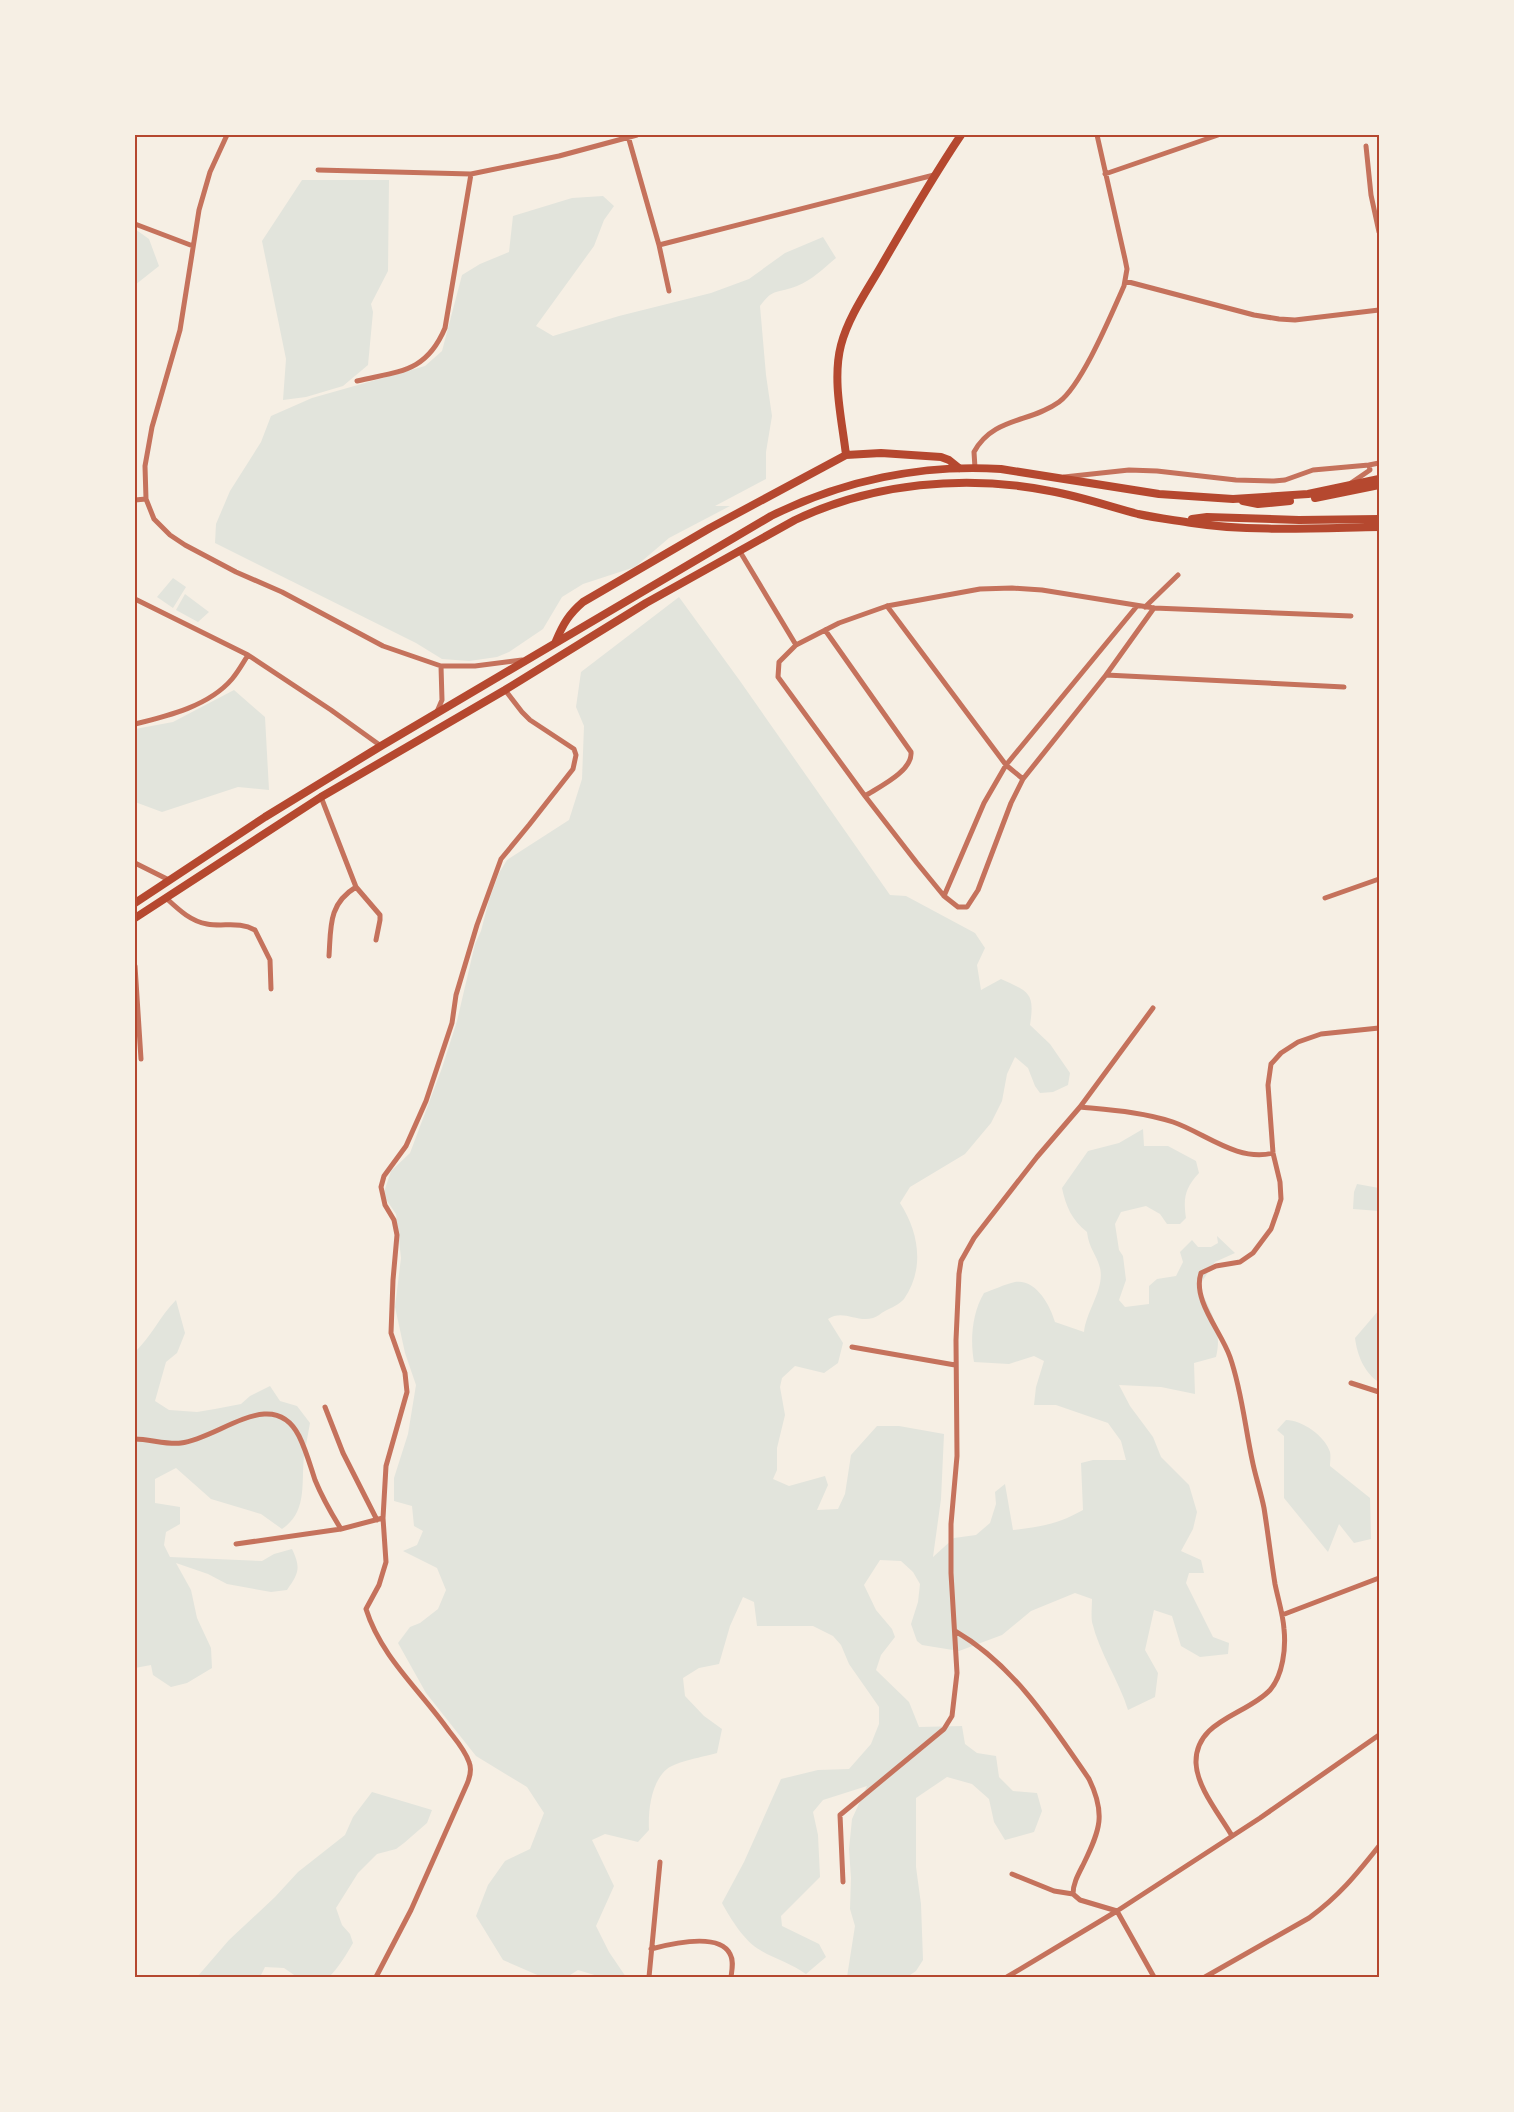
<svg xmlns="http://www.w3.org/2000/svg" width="1514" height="2112" viewBox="0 0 1514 2112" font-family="'Fira Sans Condensed',sans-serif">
	<rect width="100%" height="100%" fill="#f6efe4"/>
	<!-- green -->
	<path fill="#e2e4dc" d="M302 180H389L388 271 371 304 373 312 368 365 343 386 306 397 283 400 286 359 262 241Z
		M603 196 614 206 604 220 594 246 536 326 553 336 619 316 711 293 749 279 785 253 823 237 836 258C824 268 812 280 797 286 777 294 774 287 760 306L766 375 772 416 766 452V479L715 506H730L669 538 635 567 583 584 562 597 543 629 509 652 497 657 469 661 442 659 416 643 215 543 216 524 230 491 261 442 271 416 312 398 425 366 442 351 462 275 480 264 509 252 513 216 572 198Z
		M135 229 149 239 159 266 135 285Z
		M173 578 186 587 173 608 157 597Z
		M185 594 209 612 198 622 176 610Z
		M679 597 740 681 890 895 906 896 975 933 985 948 977 965 981 990 1001 979C1029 992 1035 992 1030 1025L1050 1044 1070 1073 1068 1085 1053 1092 1040 1093 1035 1086 1028 1068 1015 1057 1007 1074 1002 1101 991 1123 965 1154 910 1187 900 1203C919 1232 925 1269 904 1299 900 1304 891 1308 885 1311 881 1313 877 1317 873 1318 857 1323 843 1309 828 1319L843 1343 838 1363 824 1373 795 1366 782 1378 780 1387 785 1415 777 1448V1470L773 1479 789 1486 825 1476 828 1485 817 1510 838 1509 845 1494 851 1455 877 1426H899L944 1434 941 1499 933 1557 954 1538 976 1535 990 1523 996 1504 995 1492 1005 1484 1013 1530C1041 1527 1058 1524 1083 1510L1081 1463 1093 1460H1126L1121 1441 1108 1423 1056 1405H1034L1036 1387 1044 1361 1034 1356 1009 1364 974 1362C970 1340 972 1313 984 1293 993 1290 1005 1284 1015 1282 1036 1279 1050 1305 1055 1322L1084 1332C1086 1311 1105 1289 1100 1268 1097 1255 1089 1249 1087 1232 1072 1220 1066 1207 1062 1188L1088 1151 1119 1143 1143 1129 1144 1146H1168L1196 1161 1199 1173C1185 1188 1183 1198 1186 1218L1180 1224H1167L1160 1214 1146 1206 1121 1212 1115 1224 1119 1250 1123 1256 1126 1280 1119 1300 1125 1307 1149 1304V1286L1157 1279 1176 1276 1183 1262 1180 1252 1192 1240 1198 1247H1211L1218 1243 1217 1236 1235 1253 1215 1262 1199 1286C1210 1311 1223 1329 1216 1357L1194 1363 1195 1394 1161 1387 1119 1385 1130 1406 1153 1437 1161 1457 1189 1485 1197 1512 1193 1529 1181 1551 1201 1560 1204 1573H1189L1186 1583 1213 1637 1229 1643 1228 1654 1200 1657 1181 1646 1172 1616 1154 1610 1145 1650 1158 1673 1155 1697 1128 1710C1119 1681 1099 1652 1092 1622 1091 1615 1092 1606 1092 1599L1075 1593 1031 1611 1002 1635 959 1651 922 1645 917 1641 911 1624 918 1602 920 1584 913 1572 901 1561 880 1560 864 1585 876 1610 892 1629 895 1637 881 1655 876 1670 909 1702 919 1727 962 1726 965 1744 977 1753 996 1756 999 1777 1013 1791 1037 1793 1042 1811 1034 1832 1005 1840 994 1822 989 1799 972 1784 947 1777 916 1798V1867L921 1904 923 1960 916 1971 907 1977H847L855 1926 850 1909 851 1878 849 1849 852 1819 867 1786 823 1800 813 1812 818 1835 820 1877 781 1916 782 1926 819 1944 826 1957 806 1974C791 1963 775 1959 760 1950 745 1942 730 1918 722 1903L744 1862 781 1779 818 1770 849 1769 871 1744 879 1724V1707L849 1664 841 1645 833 1636 813 1626H757L754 1602 743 1597 730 1626 719 1664 699 1668 683 1678 685 1696 704 1716 722 1729 717 1753C704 1757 677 1761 667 1769 651 1782 648 1811 649 1830L638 1842 605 1834 592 1840 614 1886 596 1926 609 1952 626 1977H601L578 1970 567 1977H542L503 1960 476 1916 488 1885 505 1861 530 1849 544 1813 527 1787 476 1756 426 1693 398 1643 410 1627 420 1623 438 1609 446 1590 437 1568 403 1551 417 1545 423 1531 414 1526 412 1506 394 1501V1478L408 1434 416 1385 405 1353 395 1307 401 1258 396 1214 383 1195 391 1171 410 1153 442 1068 457 1021 475 944 481 931 489 900 499 873 507 860 569 820 582 779 584 726 576 707 581 672Z
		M234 690 265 717 269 790 238 787 162 812 135 802V729L173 722Z
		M1357 1184 1379 1188V1211L1353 1209 1354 1192Z
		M176 1300 185 1333 177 1353 166 1362 155 1401 169 1410 197 1412 215 1409 241 1404 250 1396 270 1386 280 1401 297 1406 310 1423C308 1434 306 1445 304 1456 301 1482 308 1512 282 1529L261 1514 211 1499 176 1468 155 1479V1503L180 1507V1524L166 1532 164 1545 170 1557 262 1561 274 1554 292 1549C301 1568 299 1573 287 1590L271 1592 227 1584 208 1574 176 1563 191 1590 197 1618 211 1648 212 1668 187 1683 171 1687 153 1675 151 1665 135 1668V1352C151 1337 160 1316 176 1300Z
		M1379 1310V1382C1364 1373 1357 1354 1355 1338Z
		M1286 1420C1302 1420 1325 1436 1330 1452 1331 1456 1330 1462 1330 1466L1370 1498 1371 1539 1354 1543 1339 1524 1328 1552 1284 1498V1436L1277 1430Z
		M372 1792 432 1810 427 1823 404 1843 396 1849 377 1854 358 1873 336 1908 342 1925 350 1934 353 1943C346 1955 339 1967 329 1977H297L284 1968 265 1967 260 1977H197L229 1940 275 1897 298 1872 345 1835 353 1817Z"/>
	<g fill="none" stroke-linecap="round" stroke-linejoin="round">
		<!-- minor -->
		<path stroke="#c5725c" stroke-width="5" d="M227 135 210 172 199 210 180 330 152 427 145 466 146 499 154 519 170 535 185 545 236 572 282 592 383 646 441 666H475L522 660
			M628 136 659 245 669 291
			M1366 146 1371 195 1379 232
			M318 170 471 174 559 156 637 135
			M1105 174 1218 135
			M135 224 193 246
			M659 245 934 175
			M1125 281 1254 315 1279 319 1295 320 1379 310
			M357 381C399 371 426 373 445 328L471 174
			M975 468 974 452C993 417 1030 423 1059 402 1082 385 1111 315 1124 286L1127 269 1125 259 1097 135
			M1064 477 1129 470 1157 471 1236 480 1274 481 1285 480 1313 470 1369 465
			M1351 483 1370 470 1369 465 1379 463
			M135 500 146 499
			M739 550 796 645
			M135 599 248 655 331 710 381 746
			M887 606 1006 765 1023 779
			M1145 607 1178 575
			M1154 608 1106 675 1023 779 1011 803 978 890 967 907H958L944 896 917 863 865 796 778 677 779 662 796 645 839 623 887 606 980 589 1012 588 1042 590 1154 608 1351 616
			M825 630 911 752C913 771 879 787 865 796
			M1106 675 1344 687
			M436 714 442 700 441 666
			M135 724C168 716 209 706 232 679 238 672 243 663 248 655
			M321 797 356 887 380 915V920L376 940
			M135 863 169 880
			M944 896 984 803 1006 765 1137 606
			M166 898C178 909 190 921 207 924 224 927 239 921 255 930L270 960 271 989
			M1325 898 1379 879
			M329 956C331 927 328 904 356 887
			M135 966 141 1059
			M1080 1107C1111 1110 1143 1112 1173 1122 1205 1133 1237 1162 1273 1153
			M852 1347 955 1365
			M1351 1383 1379 1392
			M325 1407 343 1453 377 1520
			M135 1439C149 1439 168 1445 181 1443 220 1438 273 1385 299 1436 306 1450 310 1465 315 1480 322 1497 331 1513 341 1529
			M236 1544 341 1529 383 1518
			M1282 1615 1379 1578
			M955 1631C1014 1665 1052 1725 1089 1779 1106 1814 1100 1830 1084 1863 1079 1873 1073 1883 1073 1894L1080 1900 1117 1911 1154 1977
			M1232 1836C1220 1815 1197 1788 1196 1763 1195 1720 1247 1715 1270 1690 1283 1675 1286 1648 1284 1629 1283 1614 1278 1599 1275 1584 1271 1559 1268 1533 1264 1508 1261 1493 1256 1478 1253 1464 1245 1428 1242 1391 1230 1357 1221 1331 1192 1300 1201 1273L1216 1266 1240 1262 1253 1253 1271 1229 1277 1212 1281 1199 1280 1182 1273 1153 1268 1085 1271 1064 1281 1053 1298 1042 1321 1034 1379 1028
			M1012 1874 1054 1891 1073 1894
			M843 1882 840 1815 944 1729 952 1716 957 1673 951 1573V1524L957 1456 956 1340 959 1274 961 1261 974 1238 1037 1157 1080 1107 1153 1008
			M651 1949C670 1944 719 1932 730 1954 734 1961 732 1969 731 1977
			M376 1977 411 1910 467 1784C470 1777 472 1769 469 1762 465 1750 456 1740 449 1731 420 1690 381 1657 366 1609L379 1585 386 1562 383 1518 386 1466 407 1392 405 1373 391 1333 393 1280 397 1235 394 1220 385 1205 381 1187 384 1176 406 1146 426 1101 452 1023 456 995 477 925 501 859 529 825 573 769 576 755 574 749 530 720 522 712 505 690
			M649 1977 660 1862
			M1007 1977 1117 1911 1260 1818 1379 1735
			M1205 1977 1309 1918C1339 1896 1356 1875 1379 1846"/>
		<!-- secondary -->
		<path stroke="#b5482f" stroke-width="8" d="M846 455C842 420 832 380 841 345 848 318 866 292 880 268 906 223 932 178 961 135
			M556 641C563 624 569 614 583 602L710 528 846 455 881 453 941 457 949 460 959 468"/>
		<!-- trunk -->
		<path stroke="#b5482f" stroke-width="8" d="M1315 498 1379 485
			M1243 501 1258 504 1290 501
			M1192 519 1207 517 1299 520 1379 519
			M135 903 265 817 381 746 771 516C842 481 921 464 1001 469L1159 494 1233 499 1308 494 1379 479
			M135 918 321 797 505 690 646 603 795 520C873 483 965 474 1050 491 1079 496 1108 506 1138 514 1156 518 1174 520 1192 523 1250 532 1320 528 1379 527"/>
	</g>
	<!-- border -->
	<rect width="1514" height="2112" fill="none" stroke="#f6efe4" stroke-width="273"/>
	<rect x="136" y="136" width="1242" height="1840" fill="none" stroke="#b5482f" stroke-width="2"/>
</svg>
